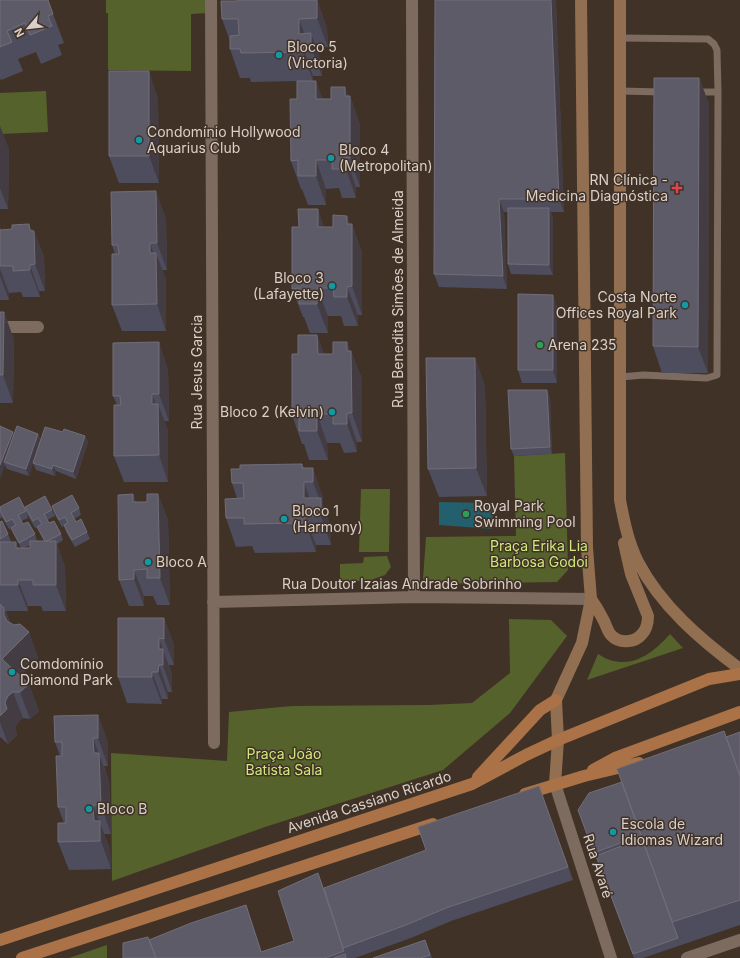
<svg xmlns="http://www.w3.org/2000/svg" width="740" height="958" viewBox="0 0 740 958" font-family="Inter,sans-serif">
	<rect width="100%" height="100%" fill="#413227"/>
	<!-- green -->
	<path fill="#56622c" d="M106 0H207V13L191 14V71L108 70V13H106Z
		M46 91 48 132 0 134V93Z
		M565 453 568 570 557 582 431 584 423 579 426 537 516 536 514 456Z
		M361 489H390L389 552H359Z
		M387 556 391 567 385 575 368 581H340V564L363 563 364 557Z
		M509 619 551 620 567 636 510 713 443 770 265 827 112 881 111 753 227 761 229 712 292 706 429 705 472 703 510 673Z
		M670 634 683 648 587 680 598 654C602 656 606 659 610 660 635 668 655 651 670 634Z
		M107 945V958H69Z"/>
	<!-- water -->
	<path fill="#245f6d" d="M439 502 493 503 492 529 439 525Z"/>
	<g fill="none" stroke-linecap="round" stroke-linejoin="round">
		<!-- lane -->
		<path stroke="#7c6b5e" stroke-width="7" d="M620 38 708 39 714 44 717 50 718 92
			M620 91 662 92
			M621 377 643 375 707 378 717 375 718 92H696"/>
		<!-- street -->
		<path stroke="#7c6b5e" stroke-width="12" d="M211 0 214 743
			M412 0 414 597
			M0 327H38
			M213 602 414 597 591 599
			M555 784 611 958
			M687 958 740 940"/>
		<!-- secondary -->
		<path stroke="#936f52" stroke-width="12" d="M620 0V500C624 521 628 542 638 562 661 606 701 640 740 669
			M591 599C596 606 600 613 604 621 606 625 608 632 611 635 619 644 635 643 642 634 647 629 648 622 648 616L631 574 624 543
			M555 784 558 740 556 700 582 643 591 599 587 548 581 0"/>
		<!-- primary -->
		<path stroke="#aa7246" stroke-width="12" d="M593 770 615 758 740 712
			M478 777 540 710 556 700
			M525 794 584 776 639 763
			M0 940 472 784 526 755 558 740 709 679 740 674
			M22 958 433 824"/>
	</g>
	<!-- wall -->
	<path fill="#4e4d5d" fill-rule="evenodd" d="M0 0 53 14 64 43 58 45 62 55 41 64 36 52 18 59 23 71 1 80 0 78Z
		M317 0 327 28 328 47H316L321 62 322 76H313V81L323 99H331L345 87 348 96H350L360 125V187H356V198H342L339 188 326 189V205H308L302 189H301L291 161 297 99V81L251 82 250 78H240L230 49V41L222 19 237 1Z
		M435 0H556L564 212H551L553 218V275L511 274 508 264V212H504L507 289 439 287 434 274Z
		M699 78 709 104 708 373H662L653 346Z
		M158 98 159 183H119L109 156Z
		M0 126 9 150 8 209H0Z
		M166 218 167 270H162L166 279V331H122L112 305 115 254 112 245Z
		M350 224H352L362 253V315H358V326H344L341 316H328V333H310L304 317H303L292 289 324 227H333Z
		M0 227 1 230 34 231 44 257 45 291H39L40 297H23L21 292 9 293V300H0Z
		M553 295 557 308V383H522L518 370Z
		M0 312H4L14 340 13 403H0Z
		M317 335 324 354H333L347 342 350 351H351L362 379V442H357V452L344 453 340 443H327L328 460H309L304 444H302L292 415 298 354Z
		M475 358 485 386 487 496 439 497 428 469Z
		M168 369 169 421H164L168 430V482H124L114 456 117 405 113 396Z
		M547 390 550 397 552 454 514 456 511 449Z
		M0 426 13 432 14 434H38L41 440 63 432 85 436 88 442 76 479 56 471 55 476 36 470 33 463 37 450 29 476 7 469 5 465 0 478Z
		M302 464 304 468 323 497V505L331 527V545H316V552L255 553 252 546 236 547 226 518 237 498 232 483 240 469Z
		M133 494 136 502H147L158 494 168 520 170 605H157L153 596H144V606H129L119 580Z
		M52 506 79 508 81 515 74 519 76 522 87 532 90 539 75 547 66 532 64 526 62 527 54 513Z
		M25 507 52 510 55 516 47 520 49 523 61 534 63 540 57 544 65 567 66 611H43L41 606H28V611H6L10 623 29 632 38 658 20 676 29 684 39 711 30 719 23 718 18 722 15 728 17 735 8 744 0 737V522L8 534 11 541 9 542 18 548H21L11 528 9 529 2 517 0 519V511H26L28 518 21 521 23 524 35 534 37 541H44L40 533 38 527 35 528 27 514ZM30 545V548H24Z
		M164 618 174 645V665H169L172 675V692H168V699H162V704L127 703 118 677Z
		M98 715 108 743V766H104L109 781 111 834H104L110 849 111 869 69 870 58 842 64 823 58 807 60 756 55 742Z
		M740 732V925L643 958H634L578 810 622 782 726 737Z
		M539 786 573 880 451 921 411 938 355 958H123L149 940 246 905 262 952 294 941 322 883 332 913 426 850Z
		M425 940 432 958H373Z"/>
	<!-- shaded-wall -->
	<path fill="#433c43" d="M317 0 327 28 328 47 317 18Z
		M551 0H556L564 212 559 199Z
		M299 19 309 47 299 34Z
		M311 33 321 62 322 76 311 47Z
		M303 48 313 76V81L303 52Z
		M149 71 158 98 159 183 149 156Z
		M699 78 709 104 708 373 698 347Z
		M316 81 327 110 316 99Z
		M345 87 350 101V96L360 125V187L350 158Z
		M0 126 9 150 8 209 0 188Z
		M346 158 356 187V198L346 169Z
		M316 160 326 189V205L316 176Z
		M156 191 166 218 167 270 157 243Z
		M499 199 504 212 507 289 503 276Z
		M549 208 553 218V275L549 265Z
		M318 209 328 238 318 227Z
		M347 216 352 229V224L362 253V315L352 286 347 224Z
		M29 224 34 238V231L44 257 45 291 35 264 30 230Z
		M150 243 156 261V253L166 279V331L157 304 150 253Z
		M30 265 39 291 40 297 30 270Z
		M0 269 9 293V300L0 276Z
		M347 287 358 315V326L347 297Z
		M317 288 328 316V333L317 304Z
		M553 295 557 308V383L553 370Z
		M4 312 14 340 13 403 3 375Z
		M317 335 328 364 318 354Z
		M159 342 168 369 169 421 159 394Z
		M347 342 351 355V351L362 379V442L352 413 347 351Z
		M475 358 485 386 487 496 476 468Z
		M547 390 550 397 552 454 550 447Z
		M152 394 158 411V404L168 430V482L159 455 152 404Z
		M347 413 357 442V452L347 424Z
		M317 414 327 443 328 460 317 431Z
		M13 432 16 439 4 462 5 465 0 478V465Z
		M38 434 41 441 29 476 26 469Z
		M85 436 88 442 76 479 73 472Z
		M53 465 56 471 55 476 52 469Z
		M313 468 323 497V505L331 527V545L321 516V503L313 482Z
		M304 482 314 511 304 498Z
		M133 494 143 521 133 502Z
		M158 494 168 520 170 605 160 578Z
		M305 516 316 545V552L305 523Z
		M56 541 65 567 66 611 56 585Z
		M16 542 25 568 16 548Z
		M134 570 144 596V606L134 579Z
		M18 580 28 606V611L18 585Z
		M4 608 14 634 4 615Z
		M164 618 174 645V665L164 639Z
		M29 632 38 658 11 685 2 659Z
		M159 638 172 675V692L163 665 159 649Z
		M159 665 168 692V699L158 672Z
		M152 672 162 699V704L152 677Z
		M29 684 39 711 30 719 20 692Z
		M13 692 23 718 18 722 15 728 17 735 8 744 0 722V716L8 696Z
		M98 715 108 743V766L98 738Z
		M93 738 109 781 111 834 101 805 94 753Z
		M93 805 110 849 111 869 94 821Z"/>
	<!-- building -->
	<path fill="#5e5b69" stroke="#716d78" d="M0 0H48L53 14 48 16 52 26 30 35 25 23 7 31 12 42 0 47Z
		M237 0H317V18L299 19V34L311 33V47L303 48V52L241 53 240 49H230V36L239 35 238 19H222L221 1H237Z
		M435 0H551L559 199H499L503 276 434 274Z
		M109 71H149V156H109Z
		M654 78H699L698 347 653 346Z
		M297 81H316V99H331V87H345V96H350V158H346V169H332V160H316V176H298V160L291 161 290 99H297Z
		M156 191 157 243H150V253H156L157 304 112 305V254H119L118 245H112L111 192Z
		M508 208H549V265L508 264Z
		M298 209H318V227H333V215L347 216V224H352V286L347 287V297H334L333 288H317V304H299V288L292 289V227H299Z
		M29 224 30 230 34 231 35 264 30 265V270L13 271V266H0V230L12 229V225Z
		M518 294 553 295V370H518Z
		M0 312H4L3 375H0Z
		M298 335H317L318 354H333V342H347V351H351L352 413H347V424H333V414H317V431H299V415H292V354H298Z
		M159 342V394H152V404H158L159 455 114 456V405H121L120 396H113V343Z
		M426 358H475L476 468 428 469Z
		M508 390H547L550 447 511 449Z
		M0 426 13 432 0 465Z
		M17 426 38 434 26 469 4 462Z
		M45 427 63 432 64 429 85 436 73 472 53 465 52 469 33 463Z
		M302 464V468H313V482H304V498H321V516H305V523L244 524V518H226L225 499 244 498 243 483H232L231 469H240V465Z
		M133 494V502H147V494H158L160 578H147V569L134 570V579L119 580 118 495Z
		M72 495 79 508 71 513 76 522 81 519 87 532 72 540 64 525 68 523 65 517 59 520 52 506Z
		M45 496 52 510 44 514 49 523 54 521 61 534 47 541H45L37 527 42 524 38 518 33 521 25 507Z
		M19 497 26 511 18 515 23 524 28 522 35 534 19 543 11 528 16 525 12 519 6 522 0 511V507Z
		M2 521 8 534 0 539V522Z
		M30 541H56V585H33V580H18V585H0V542H16V548H30Z
		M0 604 4 608V615L7 621 14 625 20 624 29 632 2 659 29 684 20 692H13L8 696 5 702 7 709 0 716Z
		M118 618H164V639L159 638V649H163V665H159L158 672H152V677H118Z
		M98 715V738H93L94 753H99L101 805H93L94 821H100V841L58 842V823H66V807H58L56 756H62V742H55L54 716Z
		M724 731 740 776V900L672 922 617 769Z
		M740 732V776L726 737Z
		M622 782 641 835 594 853 578 810 589 793Z
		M539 786 568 867 446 908 406 925 343 948 324 888 426 850 418 827Z
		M642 838 678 938 633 954 596 856Z
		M318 873 344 951 325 958H156L149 940 191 923 246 905 261 952 294 941 278 891Z
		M148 937 156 958H123V943Z
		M425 940 430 955 420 958H373Z
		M345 954 346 958H334Z"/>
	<!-- markers -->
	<g fill="#0f9aa8" stroke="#413227" stroke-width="1.5">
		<circle cx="279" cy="55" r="4"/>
		<circle cx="139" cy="140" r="4"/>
		<circle cx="331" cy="158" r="4"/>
		<circle cx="332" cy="286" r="4"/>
		<circle cx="685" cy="305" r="4"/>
		<circle cx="332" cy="412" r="4"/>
		<circle cx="284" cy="519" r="4"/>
		<circle cx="148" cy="562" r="4"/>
		<circle cx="12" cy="672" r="4"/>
		<circle cx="89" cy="809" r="4"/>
		<circle cx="613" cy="832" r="4"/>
	</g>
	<path fill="#e0444e" stroke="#413227" stroke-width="1.5" d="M675 182h4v4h4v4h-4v4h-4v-4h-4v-4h4z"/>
	<g fill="#2e9e5b" stroke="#413227" stroke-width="1.5">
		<circle cx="540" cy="345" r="4"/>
		<circle cx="466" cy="514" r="4"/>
	</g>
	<g text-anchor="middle" stroke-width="3" stroke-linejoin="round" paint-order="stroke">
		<!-- poi labels -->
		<g font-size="14" fill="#dad0c9" stroke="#413227" text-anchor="start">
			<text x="287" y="52">Bloco 5<tspan x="287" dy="16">(Victoria)</tspan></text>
			<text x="147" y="137">Condomínio Hollywood<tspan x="147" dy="16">Aquarius Club</tspan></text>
			<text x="339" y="155">Bloco 4<tspan x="339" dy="16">(Metropolitan)</tspan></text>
			<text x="668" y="185" text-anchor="end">RN Clínica -<tspan x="668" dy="16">Medicina Diagnóstica</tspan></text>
			<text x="324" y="283" text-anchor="end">Bloco 3<tspan x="324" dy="16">(Lafayette)</tspan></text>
			<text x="677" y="302" text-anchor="end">Costa Norte<tspan x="677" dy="16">Offices Royal Park</tspan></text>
			<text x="548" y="350">Arena 235</text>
			<text x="324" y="417" text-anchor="end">Bloco 2 (Kelvin)</text>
			<text x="474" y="511">Royal Park<tspan x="474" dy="16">Swimming Pool</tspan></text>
			<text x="292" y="516">Bloco 1<tspan x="292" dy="16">(Harmony)</tspan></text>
			<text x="156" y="567">Bloco A</text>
			<text x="20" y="669">Comdomínio<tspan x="20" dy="16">Diamond Park</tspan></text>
			<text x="97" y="814">Bloco B</text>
			<text x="621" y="829">Escola de<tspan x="621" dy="16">Idiomas Wizard</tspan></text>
		</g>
		<!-- street labels -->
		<g font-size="14" fill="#dad0c9" stroke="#413227">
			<text transform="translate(398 299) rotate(-90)" y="5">Rua Benedita Simões de Almeida</text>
			<text transform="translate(197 372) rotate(-90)" y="5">Rua Jesus Garcia</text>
			<text x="402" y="589">Rua Doutor Izaias Andrade Sobrinho</text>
			<text transform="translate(369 802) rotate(-18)" y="5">Avenida Cassiano Ricardo</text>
			<text transform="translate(598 866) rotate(72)" y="5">Rua Avaré</text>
		</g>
		<!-- park labels -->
		<g font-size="14" fill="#d0e87c" stroke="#413227">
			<text x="539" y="551">Praça Erika Lia<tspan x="539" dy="16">Barbosa Godoi</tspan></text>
			<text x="284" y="759">Praça João<tspan x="284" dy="16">Batista Sala</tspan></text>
		</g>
	</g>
	<!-- north arrow -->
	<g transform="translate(28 28) rotate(242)" stroke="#413227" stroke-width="3" paint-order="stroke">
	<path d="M0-3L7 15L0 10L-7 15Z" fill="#dad0c9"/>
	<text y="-6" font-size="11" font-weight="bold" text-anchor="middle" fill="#dad0c9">N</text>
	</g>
</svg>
